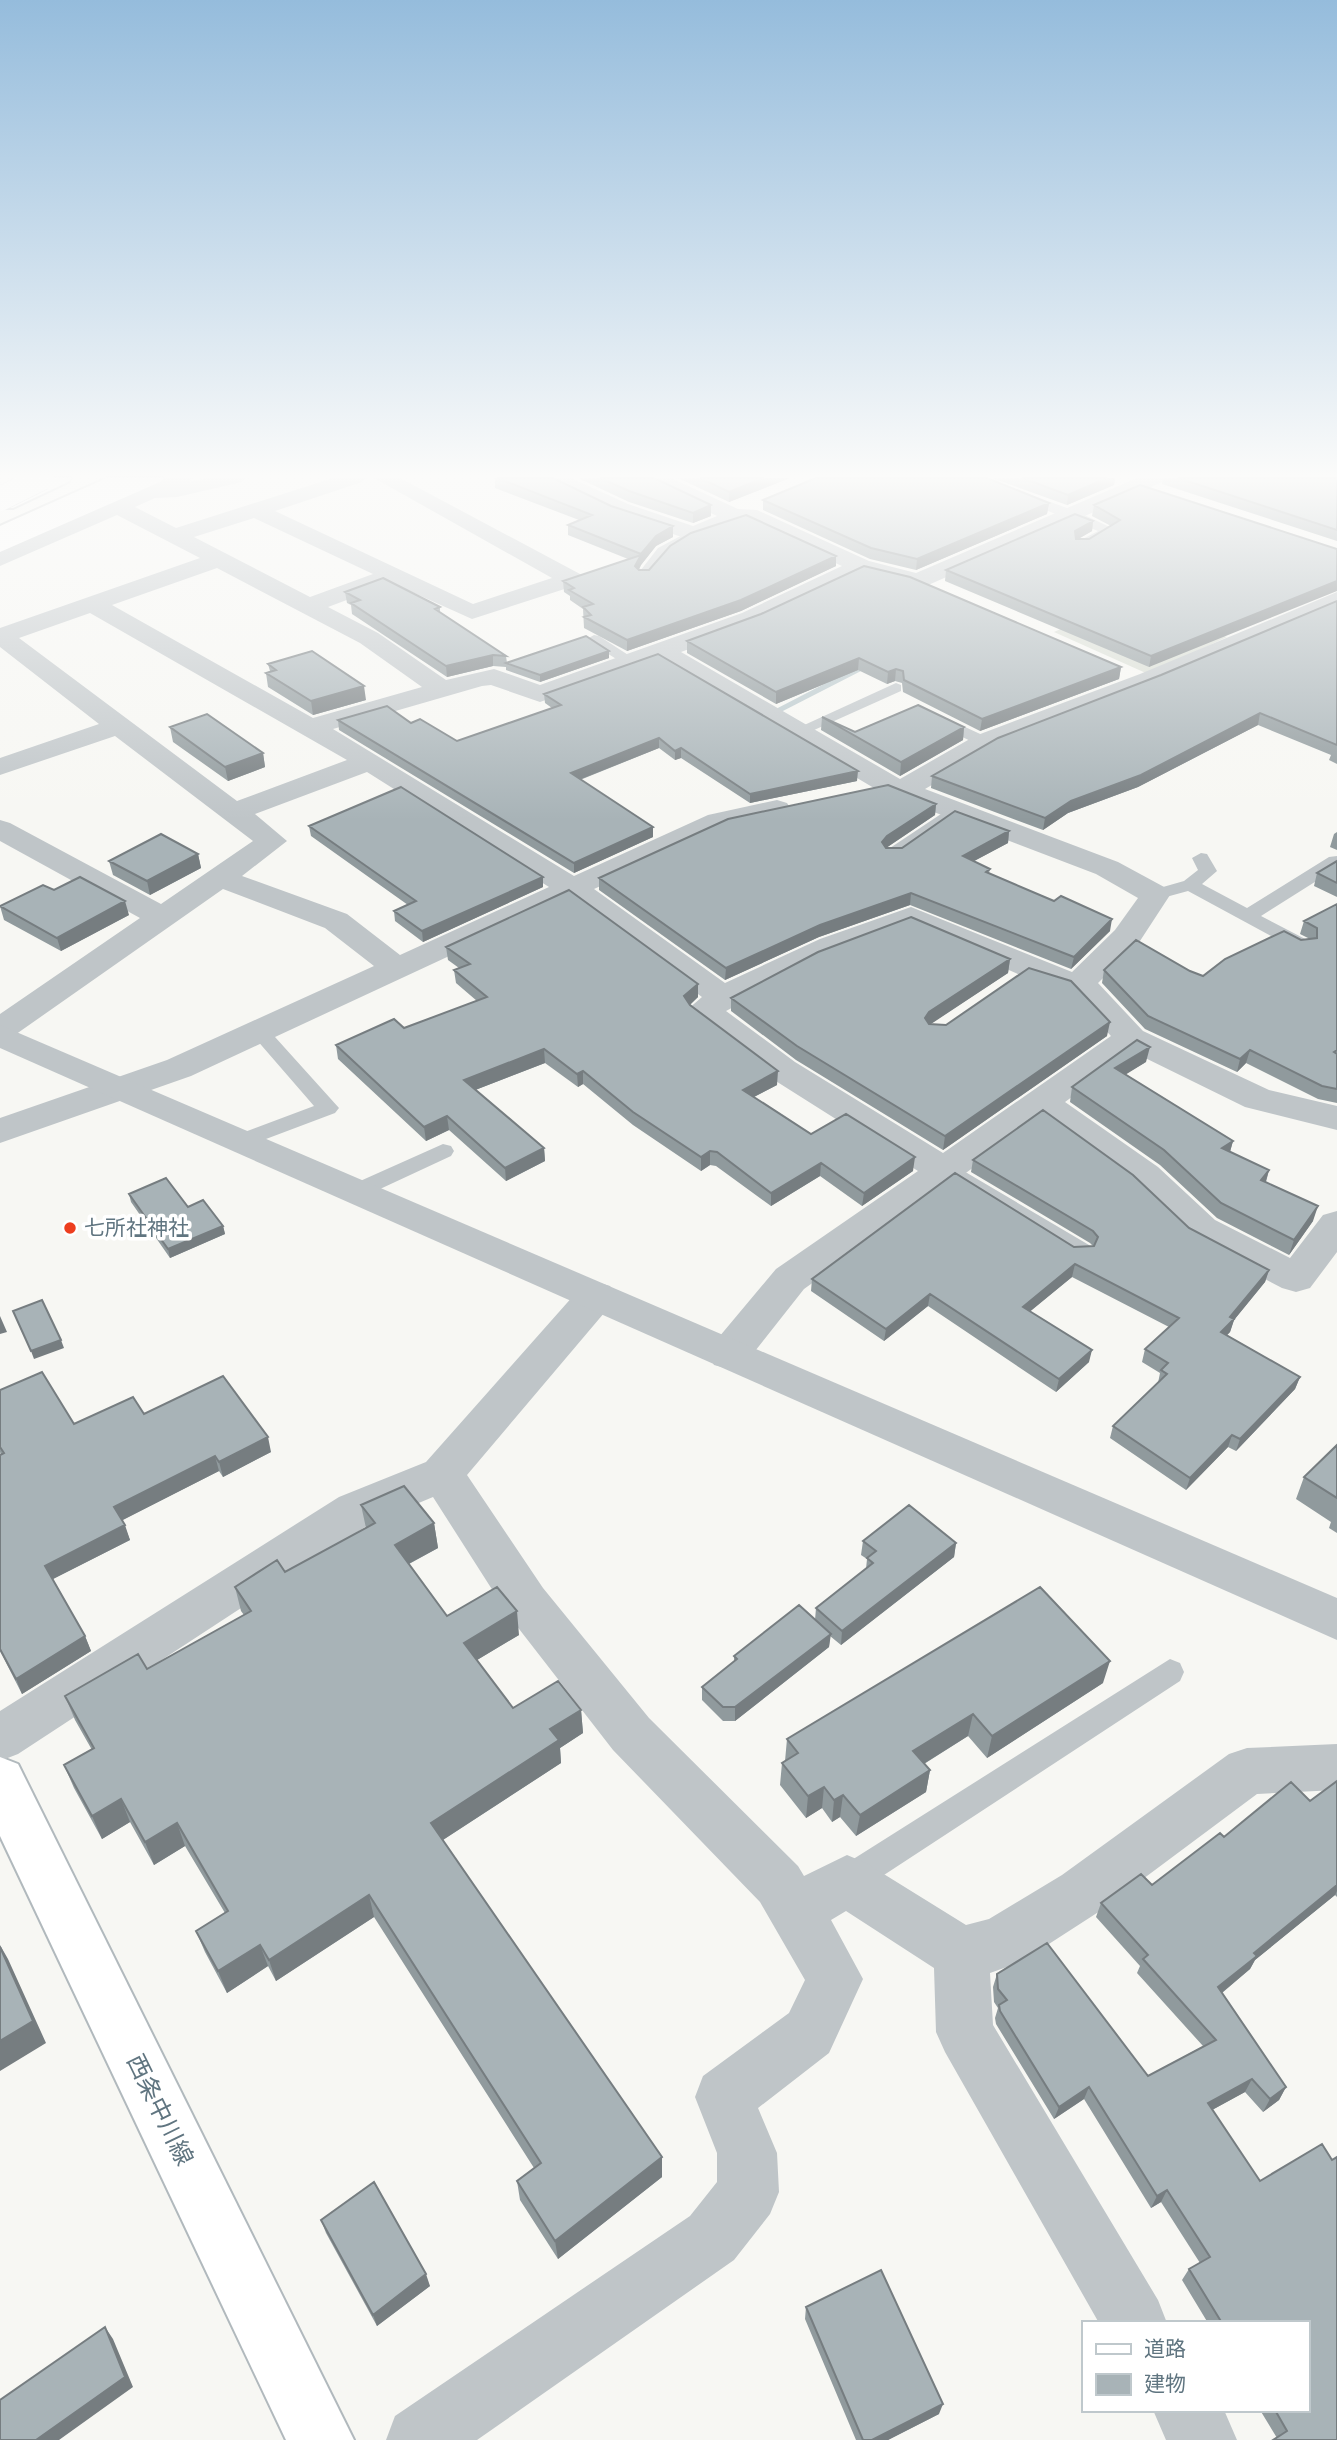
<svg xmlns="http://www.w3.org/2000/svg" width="1337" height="2440" viewBox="0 0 1337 2440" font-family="Mulish,'Noto Sans JP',sans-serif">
	<rect width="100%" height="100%" fill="#f7f7f3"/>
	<!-- green -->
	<path fill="#d7dcd2" d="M1081 620 1215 633 1227 637 1148 674 1054 632Z"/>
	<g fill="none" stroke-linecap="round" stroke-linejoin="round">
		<!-- stream -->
		<path fill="#b8c7cb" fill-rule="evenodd" d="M857 667H874L878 669 874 671H861L779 713 772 711Z"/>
		<defs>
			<path id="secondary" d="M0 1757 18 1764 354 2440H286L0 1836Z"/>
			<path id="trunk" d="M107 478H135L132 482 0 541V526Z"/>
			<path id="motorway" d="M43 478H71L68 482 13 508H0V497Z
				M135 478H163L160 482 0 552V537Z"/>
		</defs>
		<!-- secondary casing -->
		<use href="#secondary" stroke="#b1b9bd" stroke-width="4"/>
		<!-- trunk casing -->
		<use href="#trunk" stroke="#b4b9bc" stroke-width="4"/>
		<!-- motorway casing -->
		<use href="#motorway" stroke="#b4b9bc" stroke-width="4"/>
		<!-- service -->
		<path fill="#bfc5c8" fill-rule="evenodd" d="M966 478H984L1078 512 1116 530 1089 547H1079V541L1098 531Z
			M688 532 700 535 668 554 649 578H639L637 575 658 548Z
			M594 635 599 636 639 662 636 665H626L589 642 587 639Z
			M896 683 901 685V691L803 735 797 737 789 732Z
			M937 714 991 739 993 742 985 747 979 745 931 722 929 719Z
			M953 806 962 811 959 815 899 858H887L884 854 887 850Z
			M1201 853 1207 854 1217 871 1202 884 1247 908 1329 857 1337 856V868L1261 916 1311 942 1313 946 1311 950H1297L1188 891 1155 900 1149 899 1146 895 1149 891 1184 881 1198 870 1192 858Z
			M259 1025 266 1027 339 1108 335 1113 242 1148 231 1141 234 1136 314 1106 249 1031Z
			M443 1144 451 1146 454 1151 451 1156 365 1196H349L346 1191 349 1186Z
			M945 1160 1089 1245 1093 1251 1089 1257H1073L937 1172 934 1167 937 1162Z
			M1170 1659 1180 1663 1184 1672 1180 1681 858 1892 847 1896 836 1892 831 1881 836 1870Z"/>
		<!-- minor -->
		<path fill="#bfc5c8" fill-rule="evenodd" d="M164 478H192L190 482 205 478H245L242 482 177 497 155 498 135 507 176 528 333 478H365L362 482 275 511 473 604 552 578 374 478H400L580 574 584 579 580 584 472 619 392 583 328 607 378 633 446 680 494 669 540 685 742 613 842 566 746 522 694 541 612 514 546 482 543 478H571L628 504 693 526 717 516 646 482 643 478H671L738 509 757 510 869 561 916 573 1137 478H1165L1162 482 926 586 918 588 863 574 760 623 681 652 900 779 975 736 1140 674 1337 592V608L1158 684 995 748 925 789 1118 862 1166 888 1170 895 1138 944 1098 983 1143 1031 1269 1090 1337 1106V1130L1245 1107 1133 1052 1065 1102 1158 1167 1215 1220 1290 1258 1323 1215 1337 1211V1252L1310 1288 1296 1292 1282 1288 1187 1238 1132 1185 1041 1119 804 1289 744 1365 729 1369 714 1365 708 1354 714 1343 776 1269 918 1171 771 1078 692 1017 687 1010 702 997 570 900 191 1076 0 1143V1118L167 1060 374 966 325 928 223 889 12 1037 0 1040V1014L140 918 0 841V820L10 823 161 904 253 841 115 736 0 775V758L99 724 0 647V628L200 558 117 515 0 566V551ZM254 518 373 574 310 597 194 537ZM217 568 360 643 422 687 313 718 112 605ZM90 613 347 760 237 801 19 638ZM658 660 879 791 1096 874 1138 898 1115 930 1072 972 911 907 820 939 725 983 594 889 727 828 787 815 791 809 787 803 777 800 708 815 574 876 333 729 482 686 491 685 540 702ZM367 772 549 887 400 955 347 914 242 876 287 841 255 814ZM910 927 1050 988 1070 992 1111 1036 943 1153 795 1062 726 1011 816 963Z
			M596 1282 610 1286 616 1296 610 1306 467 1475 543 1588 649 1718 798 1866 804 1876 847 1855 866 1863 966 1925 989 1919 1062 1875 1229 1754 1247 1748 1337 1744V1790L1257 1794 1100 1911 1021 1962 990 1973 993 2025 1158 2300 1167 2323H1099L945 2052 936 2032 934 1968 846 1911 831 1920 863 1979 829 2053 758 2108 777 2153 779 2192 770 2214 734 2260 477 2440H386L395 2416 690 2216 717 2182V2153L695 2097 703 2076 789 2013 805 1980 760 1902 613 1750 509 1616 433 1497 371 1523 18 1754 0 1761V1711L339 1497 426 1462 582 1286Z
			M1153 2410H1224L1237 2440H1166Z"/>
		<!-- tertiary -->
		<path fill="#bfc5c8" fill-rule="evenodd" d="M0 1025 1337 1598V1640L0 1048Z"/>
		<!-- secondary -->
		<use href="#secondary" fill="#fff" fill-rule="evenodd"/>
		<!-- trunk -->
		<use href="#trunk" fill="#fff" fill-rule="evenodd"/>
		<!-- motorway -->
		<use href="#motorway" fill="#fff" fill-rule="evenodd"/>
		<defs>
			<path id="motorway-bridge" d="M0 499 42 478"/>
		</defs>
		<!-- motorway-bridge casing -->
		<use href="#motorway-bridge" stroke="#b4b9bc" stroke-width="25" stroke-linecap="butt"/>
		<!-- motorway-bridge -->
		<use href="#motorway-bridge" stroke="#fff" stroke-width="24"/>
	</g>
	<!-- wall -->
	<path fill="#909a9d" d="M492 478H553L611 506 673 526V537L656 546 641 565 639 570H649L836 556V566L741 611 627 651 584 628 583 609 570 600V596L564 592 563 581 628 559 568 535V525L579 520 495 488V479Z
		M578 478H654L711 505V516L693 523 629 502Z
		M678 478H790L729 502Z
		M992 478H1115L1114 485 1067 505Z
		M1163 478H1337V541L1162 484Z
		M763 500 1049 503 1047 514 916 570 870 559 763 510Z
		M1094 505 1337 549 1149 667 945 581 946 570 1093 521 1092 531 1078 539H1089L1111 526 1092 516Z
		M345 592 440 607V613L506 656 507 663 609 651V658L540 682 506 670V667L493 666 447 677 352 614 351 605 347 603Z
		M1337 601V764L1329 760 1331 755 1258 725 1138 787 1068 813 1043 830 931 788 932 776 1161 675Z
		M687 641 1121 667 1119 679 980 731 903 692 902 683 895 681 887 684 858 670 776 704 687 653Z
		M268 664 366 700 313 715 268 687 266 673 270 671Z
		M544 694 857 781 750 803 681 758 675 760 659 748 580 780 653 837 574 873 339 730 338 720 411 723 457 741 552 708 545 703Z
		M822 717 855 732 964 727 963 740 900 776 821 730Z
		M170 727 263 753 265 767 228 781 173 742Z
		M936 804 935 815 886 848H902L1009 831 1008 843 974 861 990 869 989 873 1110 931 1071 969 910 905 819 937 725 980 599 890V878Z
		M309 826 543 877V887L423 942 395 921 394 911 408 905 311 836Z
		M1337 832V850L1330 847 1334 834Z
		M198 854 201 868 150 895 113 875 109 861Z
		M1337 861V897L1314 886 1317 873Z
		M54 890 129 915 61 951 4 920 0 906Z
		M1337 904V1103L1318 1099 1246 1063 1237 1072 1145 1029 1102 983 1104 970 1190 971 1203 976 1301 940 1310 939 1300 934 1304 921Z
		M446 947 698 997 690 1005 777 1085 754 1097 811 1134 913 1171 862 1206 820 1176 771 1206 716 1166 710 1165 701 1171 633 1125 583 1084 578 1087 545 1063 475 1090 544 1148 545 1161 506 1181 449 1130 426 1141 338 1059 336 1045 404 1028 477 1001 456 983 454 970 459 968 448 960Z
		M1010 959 1008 973 930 1024 1107 1036 943 1150 796 1060 731 1011V998Z
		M1146 1062 1125 1074 1233 1141 1230 1152 1269 1170 1266 1182 1313 1221 1289 1255 1217 1218 1160 1165 1070 1102 1072 1087Z
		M973 1160 1189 1228 1269 1270 1265 1282 1234 1320 1230 1332 1227 1335 1300 1377 1295 1389 1236 1451 1228 1447 1186 1490 1110 1438 1113 1426 1158 1383 1160 1373 1142 1362 1145 1349 1169 1327 1072 1277 1030 1311 1089 1362 1056 1392 928 1306 884 1341 811 1291 812 1279 1074 1247 1093 1246 1090 1243 971 1172Z
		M129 1194 188 1207 223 1226 225 1234 170 1258 131 1202Z
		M0 1390 74 1424 144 1414 271 1452 223 1477 219 1471 122 1520 130 1540 53 1579 85 1636 91 1651 22 1694 0 1651V1455H1L0 1452Z
		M1337 1445V1533L1329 1528 1331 1522 1296 1499 1304 1477Z
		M361 1505 434 1523 438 1548 409 1564 447 1616 519 1635 477 1660 513 1708 581 1710 583 1733 560 1748 561 1763 443 1840 662 2177 558 2259 520 2200 517 2181 534 2168 374 1917 276 1981 268 1966 227 1993 205 1952 196 1931 225 1913 185 1846 154 1865 130 1822 102 1839 74 1788 64 1765 92 1750 75 1720 65 1696 147 1669 244 1615 241 1611 235 1587 285 1572 366 1528Z
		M863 1541 956 1543 954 1557 841 1645 830 1636 829 1647 735 1721H723L702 1700V1687L734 1662V1656L815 1620 816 1608 866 1569 867 1559 861 1555Z
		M1103 1683 987 1758 968 1736 924 1764 930 1770 926 1792 856 1836 840 1817 832 1822 822 1808 806 1818 780 1785 782 1763 785 1761 787 1739Z
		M1337 1781V1897L1335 1895 1255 1960 1250 1969 1222 1993 1286 2087 1279 2100 1263 2112 1245 2092 1212 2110 1260 2181 1322 2144 1332 2160 1337 2157V2440H1273L1277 2438 1260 2410H1307V2323H1208L1182 2280 1189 2269 1200 2263 1161 2202 1151 2208 1084 2099 1054 2119 996 2024 995 2018 998 2008 994 2002 993 1987 997 1974 1047 1943 1148 2076 1203 2046 1137 1973 1140 1966 1096 1917 1101 1903 1141 1874 1152 1885 1220 1833 1224 1837 1291 1782 1310 1801Z
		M321 2220 430 2286 377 2326 326 2233Z
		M806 2307 939 2414 888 2440H856L805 2319Z"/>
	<!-- shaded-wall -->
	<path fill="#767d80" d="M764 478H790L729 502V492Z
		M1107 478H1115L1114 485 1067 505 1068 495Z
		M1049 503 1047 514 916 570 917 559Z
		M711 505V516L693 523V513Z
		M1093 521 1092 531 1073 542 1075 531Z
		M673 526V537L656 546 641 565V554L656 536Z
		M641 555V565L635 576V566Z
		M836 556V566L741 611 627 651V640Z
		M1337 581V591L1149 667 1151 656Z
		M609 651V658L540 682V675Z
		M493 655V666L447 677 446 666Z
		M859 658 858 670 776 704V692Z
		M1121 667 1119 679 980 731 982 719Z
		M896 669 895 681 887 684 888 672Z
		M364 686 366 700 313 715 311 701Z
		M1260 713 1258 725 1138 787 1068 813 1043 830 1045 818 1071 801Z
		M964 727 963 740 900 776 901 762Z
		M659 738V748L571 783V773Z
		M681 748V758L675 760V751Z
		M263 753 265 767 228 781 225 767Z
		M858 771 857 781 750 803V794Z
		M936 804 935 815 886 848 882 842 887 836Z
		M653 827V837L574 873V863Z
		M1009 831 1008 843 961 868 963 856Z
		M198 854 201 868 150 895 147 881Z
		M543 877V887L423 942 422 931Z
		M911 893 910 905 819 937 725 980 726 968 820 925Z
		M125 901 129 915 61 951 57 938Z
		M1112 919 1110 931 1071 969 1074 957Z
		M1010 959 1008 973 928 1026 925 1018 929 1012Z
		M698 984V997L684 1010V996Z
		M1110 1022 1107 1036 943 1150 945 1136Z
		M1150 1047 1146 1062 1112 1083 1115 1068Z
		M544 1049 545 1063 465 1094 464 1080Z
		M1250 1050 1246 1063 1237 1072 1240 1059Z
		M583 1071V1084L578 1087 577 1074Z
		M778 1071 777 1085 742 1103 743 1090Z
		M447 1116 449 1130 426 1141 424 1127Z
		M1233 1141 1229 1155 1222 1148Z
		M544 1148 545 1161 506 1181 505 1168Z
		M710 1151V1165L701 1171V1157Z
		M915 1157 913 1171 862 1206 864 1193Z
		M821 1163 820 1176 771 1206V1193Z
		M1269 1170 1265 1184 1261 1180Z
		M1318 1206 1313 1221 1289 1255 1294 1240Z
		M223 1226 225 1234 170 1258 168 1249Z
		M1075 1264 1072 1277 1021 1319 1023 1307Z
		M1269 1270 1265 1282 1234 1320 1230 1332 1218 1344 1221 1332 1230 1317Z
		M930 1294 928 1306 884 1341 886 1329Z
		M0 1316 7 1332 0 1334Z
		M61 1340 64 1348 34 1359 31 1351Z
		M1092 1350 1089 1362 1056 1392 1059 1379Z
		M1300 1377 1295 1389 1236 1451 1240 1439Z
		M1232 1435 1228 1447 1186 1490 1190 1478Z
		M268 1437 271 1452 223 1477 219 1462Z
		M215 1456 219 1471 119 1522 114 1507Z
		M434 1523 438 1548 399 1569 395 1545Z
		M125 1525 130 1540 51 1580 45 1566Z
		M956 1543 954 1557 841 1645 842 1631Z
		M517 1611 519 1635 467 1666 464 1643Z
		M831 1634 829 1647 735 1721V1707Z
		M85 1636 91 1651 22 1694 16 1679Z
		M1110 1661 1103 1683 987 1758 992 1736Z
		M581 1710 583 1733 560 1748 561 1763 435 1845 431 1823 550 1729Z
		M973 1714 968 1736 909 1773 913 1751Z
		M930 1770 926 1792 856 1836 860 1815Z
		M824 1787 822 1808 806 1818 808 1796Z
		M843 1795 840 1817 832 1822 834 1800Z
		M121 1799 130 1822 102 1839 92 1816Z
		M177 1823 185 1846 154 1865 145 1842Z
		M1337 1885V1891L1335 1895 1255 1960 1250 1969 1212 2001 1218 1987 1254 1953Z
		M369 1895 374 1917 276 1981 269 1960Z
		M0 1945 8 1959 46 2043 0 2071Z
		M260 1945 268 1966 227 1993 218 1971Z
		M1252 2079 1245 2092 1201 2116 1208 2103Z
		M1089 2087 1084 2099 1054 2119 1059 2107Z
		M1286 2087 1279 2100 1263 2112 1270 2099Z
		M662 2157V2177L558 2259 555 2241Z
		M1167 2190 1161 2202 1151 2208 1157 2196Z
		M426 2274 430 2286 377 2326 373 2315Z
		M105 2327 113 2339 133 2387 59 2440H36Z
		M943 2404 939 2414 888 2440H872Z"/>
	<!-- building -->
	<path fill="#a8b3b7" stroke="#767d80" stroke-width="2" d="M497 478H553L611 506 673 526 656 536 641 554 568 525 592 515Z
		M600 478H654L711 505 693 513 629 491Z
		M700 478H764L729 492Z
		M816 478H987L1049 503 917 559 871 548 763 500Z
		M1022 478H1107L1068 495Z
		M1178 478H1337V530Z
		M1140 485 1337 549V581L1151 656 946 570 1075 514 1093 521 1075 531 1076 539H1089L1120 520 1094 505Z
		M746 515 836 556 741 600 627 640 584 617 591 615 583 607 593 604 569 590 574 588 563 581 641 555 635 566 639 570H649L670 546 691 533Z
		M864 566 910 577 1121 667 982 719 904 680 903 671 896 669 888 672 859 658 776 692 687 641 761 614Z
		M383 578 440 607 435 609 506 656 493 655 446 666 351 603 360 600 345 592Z
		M1337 601V745L1260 713 1141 775 1071 801 1045 818 932 776 998 738 1161 675Z
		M586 636 609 651 540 675 506 663Z
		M312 651 364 686 311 701 266 673 276 670 268 664Z
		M658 654 858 771 750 794 681 748 675 751 659 738 571 773 653 827 574 863 338 720 387 706 411 723 420 719 457 741 561 705 544 694Z
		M918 705 964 727 901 762 822 717 855 732Z
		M207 714 263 753 225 767 170 727Z
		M888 785 936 804 887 836 882 842 886 848H902L955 811 1009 831 963 856 990 869 986 872 1054 901 1061 896 1112 919 1074 957 911 893 820 925 726 968 599 878 728 819Z
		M401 787 543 877 422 931 394 911 416 901 309 826Z
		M161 834 198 854 147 881 109 861Z
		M1337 861V883L1317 873Z
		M80 877 125 901 57 938 0 906 43 885 54 890Z
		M569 890 698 984 684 996 690 1005 778 1071 743 1090 811 1134 846 1114 915 1157 864 1193 821 1163 771 1193 717 1152 710 1151 701 1157 633 1112 583 1071 577 1074 544 1049 464 1080 544 1148 505 1168 447 1116 424 1127 336 1045 394 1019 404 1028 487 997 454 970 470 964 446 947Z
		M1337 904V1050L1334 1052 1337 1054V1089L1322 1086 1250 1050 1240 1059 1148 1016 1104 970 1136 940 1190 971 1203 976 1225 959 1284 931 1301 940 1317 938V928L1304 921Z
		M911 917 1010 959 929 1012 925 1018 929 1024 946 1025 1029 968 1071 981 1110 1022 945 1136 797 1046 731 998 818 952Z
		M1137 1040 1150 1047 1115 1068 1233 1141 1222 1148 1269 1170 1261 1180 1318 1206 1294 1240 1221 1203 1164 1150 1072 1087Z
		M1043 1110 1133 1175 1189 1228 1269 1270 1230 1317 1234 1319 1221 1332 1300 1377 1240 1439 1232 1435 1190 1478 1113 1426 1167 1374 1161 1370 1168 1363 1145 1349 1179 1318 1075 1264 1023 1307 1092 1350 1059 1379 930 1294 886 1329 812 1279 955 1173 1074 1247 1094 1246 1098 1237 1093 1231 973 1160Z
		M166 1178 188 1207 203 1200 223 1226 168 1249 129 1194Z
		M42 1300 61 1340 31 1351 13 1311Z
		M42 1372 74 1424 133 1397 144 1414 223 1376 268 1437 219 1462 215 1456 114 1507 125 1525 45 1566 85 1636 16 1679 0 1649V1455L4 1453 0 1447V1390Z
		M1337 1445V1498L1304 1477Z
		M404 1486 434 1523 395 1545 447 1616 497 1587 517 1611 464 1643 513 1708 558 1681 581 1710 550 1729 559 1740 431 1823 662 2157 555 2241 517 2181 541 2163 369 1895 269 1960 260 1945 218 1971 196 1931 228 1911 177 1823 145 1842 121 1799 92 1816 64 1765 94 1748 65 1696 138 1654 147 1669 251 1611 235 1587 277 1560 285 1572 375 1523 361 1505Z
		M909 1505 956 1543 842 1631 816 1608 873 1563 867 1558 876 1551 863 1541Z
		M1040 1587 1110 1661 992 1736 973 1714 913 1751 930 1770 860 1815 843 1795 834 1800 824 1787 808 1796 782 1763 798 1753 787 1739Z
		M799 1605 831 1634 735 1707H723L702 1687 737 1659 734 1656Z
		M1337 1781V1885L1254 1953 1257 1956 1218 1987 1286 2087 1270 2099 1252 2079 1208 2103 1260 2181 1322 2144 1332 2160 1337 2157V2440H1273L1287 2431 1275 2410H1307V2323H1222L1189 2269 1210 2257 1167 2190 1157 2196 1089 2087 1059 2107 1000 2011 999 2005 1007 2000 998 1989 997 1974 1047 1943 1148 2076 1216 2040 1143 1959 1148 1955 1101 1903 1141 1874 1152 1885 1220 1833 1224 1837 1291 1782 1310 1801Z
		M0 1947 33 2021 0 2041Z
		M374 2182 426 2274 373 2315 321 2220Z
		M881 2270 943 2404 872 2440H863L806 2307Z
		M105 2327 125 2377 36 2440H0V2400Z"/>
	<!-- sky -->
	<linearGradient id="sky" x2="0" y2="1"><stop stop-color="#95bcdc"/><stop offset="0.58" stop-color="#fbfbfa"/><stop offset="1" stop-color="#fbfbfa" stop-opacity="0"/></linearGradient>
	<rect width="1337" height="820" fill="url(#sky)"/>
	<!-- markers -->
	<circle fill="#ed3e1e" stroke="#fff" stroke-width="2.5" cx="70" cy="1228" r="7"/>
	<g text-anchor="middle" stroke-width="7" stroke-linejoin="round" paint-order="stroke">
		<!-- poi labels -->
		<g font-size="21" fill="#607580" stroke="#fff" text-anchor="start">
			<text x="84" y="1235">七所社神社</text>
		</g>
		<!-- near-street labels -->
		<g font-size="24" fill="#607580" stroke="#fff">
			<text transform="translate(160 2110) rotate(64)" y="8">西条中川線</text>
		</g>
	</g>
	<!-- legend -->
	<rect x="1082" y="2321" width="228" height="91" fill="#ffffff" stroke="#bfc8cc" stroke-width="2"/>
	<rect x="1096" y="2344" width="35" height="10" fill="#ffffff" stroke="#bfc8cc" stroke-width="2"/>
	<text x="1144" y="2356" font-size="21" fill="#607580">道路</text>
	<rect x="1096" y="2374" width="35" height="21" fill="#a8b3b7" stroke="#bfc8cc" stroke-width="2"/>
	<text x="1144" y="2391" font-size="21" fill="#607580">建物</text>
</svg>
